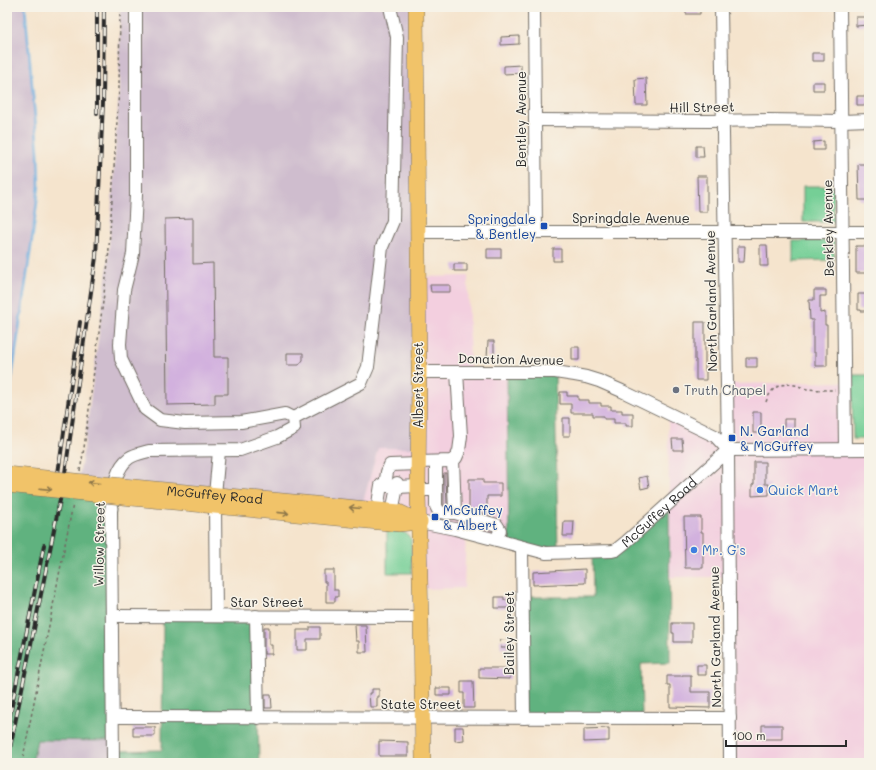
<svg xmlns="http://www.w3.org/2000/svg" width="876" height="770" viewBox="0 0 876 770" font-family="Mali,sans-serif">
	<rect width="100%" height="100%" fill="#f7f3e8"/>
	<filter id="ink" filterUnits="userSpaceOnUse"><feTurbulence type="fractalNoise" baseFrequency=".025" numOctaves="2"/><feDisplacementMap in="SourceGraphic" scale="8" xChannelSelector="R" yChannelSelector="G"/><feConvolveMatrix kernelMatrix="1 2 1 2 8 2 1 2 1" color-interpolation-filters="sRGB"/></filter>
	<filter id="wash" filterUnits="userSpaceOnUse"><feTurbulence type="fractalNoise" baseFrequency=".012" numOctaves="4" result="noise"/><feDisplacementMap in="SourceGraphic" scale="16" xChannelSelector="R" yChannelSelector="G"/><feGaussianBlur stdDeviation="0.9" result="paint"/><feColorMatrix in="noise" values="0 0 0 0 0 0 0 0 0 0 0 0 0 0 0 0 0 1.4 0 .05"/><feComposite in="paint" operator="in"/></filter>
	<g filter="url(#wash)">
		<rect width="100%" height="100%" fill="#f5e4cd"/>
		<!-- built -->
		<path fill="#f3cfdf" d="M468 276 470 372H507L509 544 466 532 464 588 421 589 420 522 361 509 378 448H418V277Z
			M844 382 845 449H869V763H730L728 577H670L668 413 727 449V384Z"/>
		<!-- industrial -->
		<path fill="#cfbdce" d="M7 7H25L38 151 39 185 33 233 7 411Z
			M120 7H416L419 448H378L361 509 78 481 84 448 108 263 119 89Z
			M36 740 113 741V763H32Z"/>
		<!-- green -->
		<path fill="#75cf96" stroke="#507d60" d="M803 186H833L834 222H803Z
			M793 241H834V260L793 261Z
			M852 375H869V439H853Z
			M387 530C396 531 406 530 411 539L412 573H387Z"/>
		<!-- forest -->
		<path fill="#60b27f" stroke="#466e55" d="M507 372H555L558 554 509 544Z
			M7 475 115 485 113 741 37 740 32 763H7Z
			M669 504 670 663 641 664 642 718H524L523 597H593L592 552 612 551Z
			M163 616H256L259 763H113V751L162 750Z"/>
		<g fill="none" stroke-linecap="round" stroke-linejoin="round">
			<!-- stream -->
			<path stroke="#6baee0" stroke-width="2.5" d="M7 411 33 233 39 185 38 151 25 7"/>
		</g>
		<g id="blocks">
			<!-- building -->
			<path fill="#d2b1de" d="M700 7V14H686V8Z
				M856 17H867V25L856 26Z
				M519 36V44L501 45V37Z
				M812 53H824V61H812Z
				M521 65V73L504 74V66Z
				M646 78 647 105H636L635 79Z
				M813 82H824V90H813Z
				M857 96H868V105H857Z
				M824 141V150H813V142Z
				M696 146H703L704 157H696Z
				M858 164H869V200H859Z
				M697 176H707V212H698Z
				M193 218V264L213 263 214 357H228V394H215V404L167 405 165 219Z
				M760 245H767L768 266H760Z
				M738 246H745L744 262H738Z
				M856 246H869V273H856Z
				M487 249H501V258H487Z
				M553 249H561V261H553Z
				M454 264H467V271H454Z
				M430 285H450V292H431Z
				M814 290H826V296H820V313L825 312V325H827V366H815V352H813V320H810L809 300H814Z
				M858 294H869V311H861V310H858Z
				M695 322H705V371H706V380H696V360H695Z
				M488 341H494V357H487Z
				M572 347H579V360H572Z
				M287 353H303V360L299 365H287Z
				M746 358H757V367H746Z
				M560 392H567V396H578V400H589V403H601V406H611V410H622V413H633V426H626V423H614V419H604V416H593V413H571V404H560Z
				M753 412H761V433H753Z
				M563 418H570V436H563Z
				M784 419H794V434H785V431H784Z
				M672 439H682L683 450H673Z
				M754 462H765V484H769V495L752 496V485L754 484Z
				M444 473H446L447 506 444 505Z
				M647 476 649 487 641 489 639 478Z
				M469 479H483V483H501V496H487V514L469 509Z
				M684 517H701V532H703V568H685Z
				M564 521H574L573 536H563Z
				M585 569V583L557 584 533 585V572Z
				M324 570H334V590H338V597H335V602H326V582H324Z
				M495 597H504V600H514V608H495Z
				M672 623H692V642H674V633H672Z
				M355 625H366L367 652H359V641H356Z
				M264 627H269V645H272V654H264Z
				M310 627H320V639H307V650H297V630H310Z
				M512 639V648H501L500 640Z
				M697 665H706V675H697Z
				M479 668H510V679L479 678Z
				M682 675H691V692H710V708L670 707V685H667V676H682Z
				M461 681H473L474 708H464V693H461Z
				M436 688H451V695H436Z
				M372 689H379V697H377V707H370L369 693H372Z
				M265 694H271L272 708H265Z
				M762 725H782V739H762Z
				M133 727H155V736H133Z
				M455 727H463L464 740 455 741Z
				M609 728V741L584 742V729Z
				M379 741 408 742V756H379Z"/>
		</g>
	</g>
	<g filter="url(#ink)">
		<use href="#blocks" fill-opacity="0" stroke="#726c64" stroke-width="1"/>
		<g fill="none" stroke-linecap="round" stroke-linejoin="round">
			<defs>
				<g id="minor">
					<path d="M534 7 536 232"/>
					<path d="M721 7 728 450 730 763"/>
					<path d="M840 7 845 449"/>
					<path d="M535 120 708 121 768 120 841 121 869 120"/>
					<path d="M418 232H869"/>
					<path d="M419 372H555L575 375 586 377 599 381 622 391 715 436 728 450"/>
					<path d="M293 418 361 383 368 367 382 247 393 221 397 37 390 7"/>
					<path d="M419 462 451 461 456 458 459 451 461 436 457 372"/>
					<path d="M397 483V487L418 486"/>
					<path d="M385 486 387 472 390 465 419 464"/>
					<path d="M418 490H436V462"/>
					<path d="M436 490V506L439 512 446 513H455L453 460"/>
					<path d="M215 495 219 451"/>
					<path d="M215 506 216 616"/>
					<path d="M377 510 381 485 397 487 392 512"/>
					<path d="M455 513 497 525 500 530 497 540"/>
					<path id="s1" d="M420 522 455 529 546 553 612 551 616 550 626 542 728 450 869 449"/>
					<path d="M522 547 524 718"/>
					<path d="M112 616 421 617"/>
					<path d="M256 616 258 718"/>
					<path d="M113 717 730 718"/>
					<path d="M113 763 111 511C114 493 113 470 129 458 135 454 142 453 149 451L240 450 277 437 294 428 293 418 285 414 241 422 185 423 160 420 145 409 121 359 120 344 124 290 133 254 136 195V7"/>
				</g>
				<g id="major">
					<path d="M416 7 419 372 418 494 421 621 423 763"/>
					<path id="s2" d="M133 487 399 512 420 522"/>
					<path d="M132 498 399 524 419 522"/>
				</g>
			</defs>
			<!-- minor casing -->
			<use href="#minor" stroke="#726c64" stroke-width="14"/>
			<!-- major casing -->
			<use href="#major" stroke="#726c64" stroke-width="16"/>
			<!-- path -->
			<path stroke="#726c64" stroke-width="1.5" stroke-dasharray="3 3" stroke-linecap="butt" d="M766 402C771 388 779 382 795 385 799 386 803 388 807 389 816 390 826 390 835 390
				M80 471 84 448 108 263 119 89 120 7
				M22 763 73 504"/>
			<!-- minor -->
			<use href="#minor" stroke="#fff" stroke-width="12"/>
			<!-- major -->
			<use href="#major" stroke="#f1c369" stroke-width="15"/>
			<defs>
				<path id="rail" d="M97 113V7
					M55 494 80 322
					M7 730 44 545
					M7 763 64 480 96 257 103 102 104 7"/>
			</defs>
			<!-- rail casing -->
			<use href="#rail" stroke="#2b2b2b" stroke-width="4"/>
			<!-- rail -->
			<use href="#rail" stroke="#f7f3e8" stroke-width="2.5" stroke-dasharray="8" stroke-linecap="butt"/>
			<defs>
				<path id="major-bridge" d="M7 474 133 487
					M7 485 132 498"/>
			</defs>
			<!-- major-bridge casing -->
			<use href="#major-bridge" stroke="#726c64" stroke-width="16" stroke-linecap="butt"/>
			<!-- major-bridge -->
			<use href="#major-bridge" stroke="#f1c369" stroke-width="15"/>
		</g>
		<!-- one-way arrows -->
		<defs><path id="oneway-shaft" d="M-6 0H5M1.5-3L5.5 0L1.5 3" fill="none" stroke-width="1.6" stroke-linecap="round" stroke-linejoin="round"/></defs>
		<g stroke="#8e774a">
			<use href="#oneway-shaft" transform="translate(94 483) rotate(-174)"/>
			<use href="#oneway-shaft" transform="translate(46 489) rotate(6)"/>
			<use href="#oneway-shaft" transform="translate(355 508) rotate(-175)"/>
			<use href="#oneway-shaft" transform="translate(283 513) rotate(6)"/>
		</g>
	</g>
	<!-- markers -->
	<g fill="#1a4fb4" stroke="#f7f3e8" stroke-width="1.5">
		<rect x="540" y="222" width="8" height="8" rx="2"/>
		<rect x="728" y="434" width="8" height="8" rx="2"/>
		<rect x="431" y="513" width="8" height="8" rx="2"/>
	</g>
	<circle fill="#6b7280" stroke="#f7f3e8" stroke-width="1.5" cx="676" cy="390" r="4"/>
	<g fill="#3f7fe0" stroke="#f7f3e8" stroke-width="1.5">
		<circle cx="760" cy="490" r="4"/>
		<circle cx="694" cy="550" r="4"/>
	</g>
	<g text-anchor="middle" stroke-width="3" stroke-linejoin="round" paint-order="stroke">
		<!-- street labels -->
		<g font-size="13" fill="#2b2b2b" stroke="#f7f3e8">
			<text transform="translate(702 107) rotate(-1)" y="5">Hill Street</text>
			<text transform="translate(521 119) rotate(-90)" y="5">Bentley Avenue</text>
			<text x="631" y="223">Springdale Avenue</text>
			<text transform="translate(828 228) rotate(-91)" y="5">Berkley Avenue</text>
			<text transform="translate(711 301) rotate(-91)" y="5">North Garland Avenue</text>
			<text transform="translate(511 359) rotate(1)" y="5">Donation Avenue</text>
			<text transform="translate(418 385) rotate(-90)" y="5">Albert Street</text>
			<text dy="5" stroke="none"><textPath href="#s2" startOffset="82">McGuffey Road</textPath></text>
			<text dy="5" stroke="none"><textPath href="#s1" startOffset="257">McGuffey Road</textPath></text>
			<text transform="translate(99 544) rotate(-89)" y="5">Willow Street</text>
			<text x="267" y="607">Star Street</text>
			<text transform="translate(509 633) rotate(-90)" y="5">Bailey Street</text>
			<text transform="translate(715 637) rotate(-91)" y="5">North Garland Avenue</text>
			<text x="421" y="709">State Street</text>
		</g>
		<!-- transit labels -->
		<g font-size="13" fill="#164399" stroke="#f7f3e8" text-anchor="start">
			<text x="536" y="224" text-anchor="end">Springdale<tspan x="536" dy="15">&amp; Bentley</tspan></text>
			<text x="740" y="436">N. Garland<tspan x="740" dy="15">&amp; McGuffey</tspan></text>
			<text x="443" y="515">McGuffey<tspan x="443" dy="15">&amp; Albert</tspan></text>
		</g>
		<!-- worship labels -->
		<g font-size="13" fill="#5b616d" stroke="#f7f3e8" text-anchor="start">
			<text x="684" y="395">Truth Chapel</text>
		</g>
		<!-- shop labels -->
		<g font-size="13" fill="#366cbe" stroke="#f7f3e8" text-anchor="start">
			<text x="768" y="495">Quick Mart</text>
			<text x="702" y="555">Mr. G's</text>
		</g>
	</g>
	<!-- margin -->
	<rect width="876" height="770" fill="none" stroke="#f7f3e8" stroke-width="24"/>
	<!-- scale -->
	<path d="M726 740v6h120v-6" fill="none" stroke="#2b2b2b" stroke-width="2"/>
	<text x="732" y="740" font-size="12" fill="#2b2b2b" stroke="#f7f3e8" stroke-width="3" paint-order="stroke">100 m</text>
</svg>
